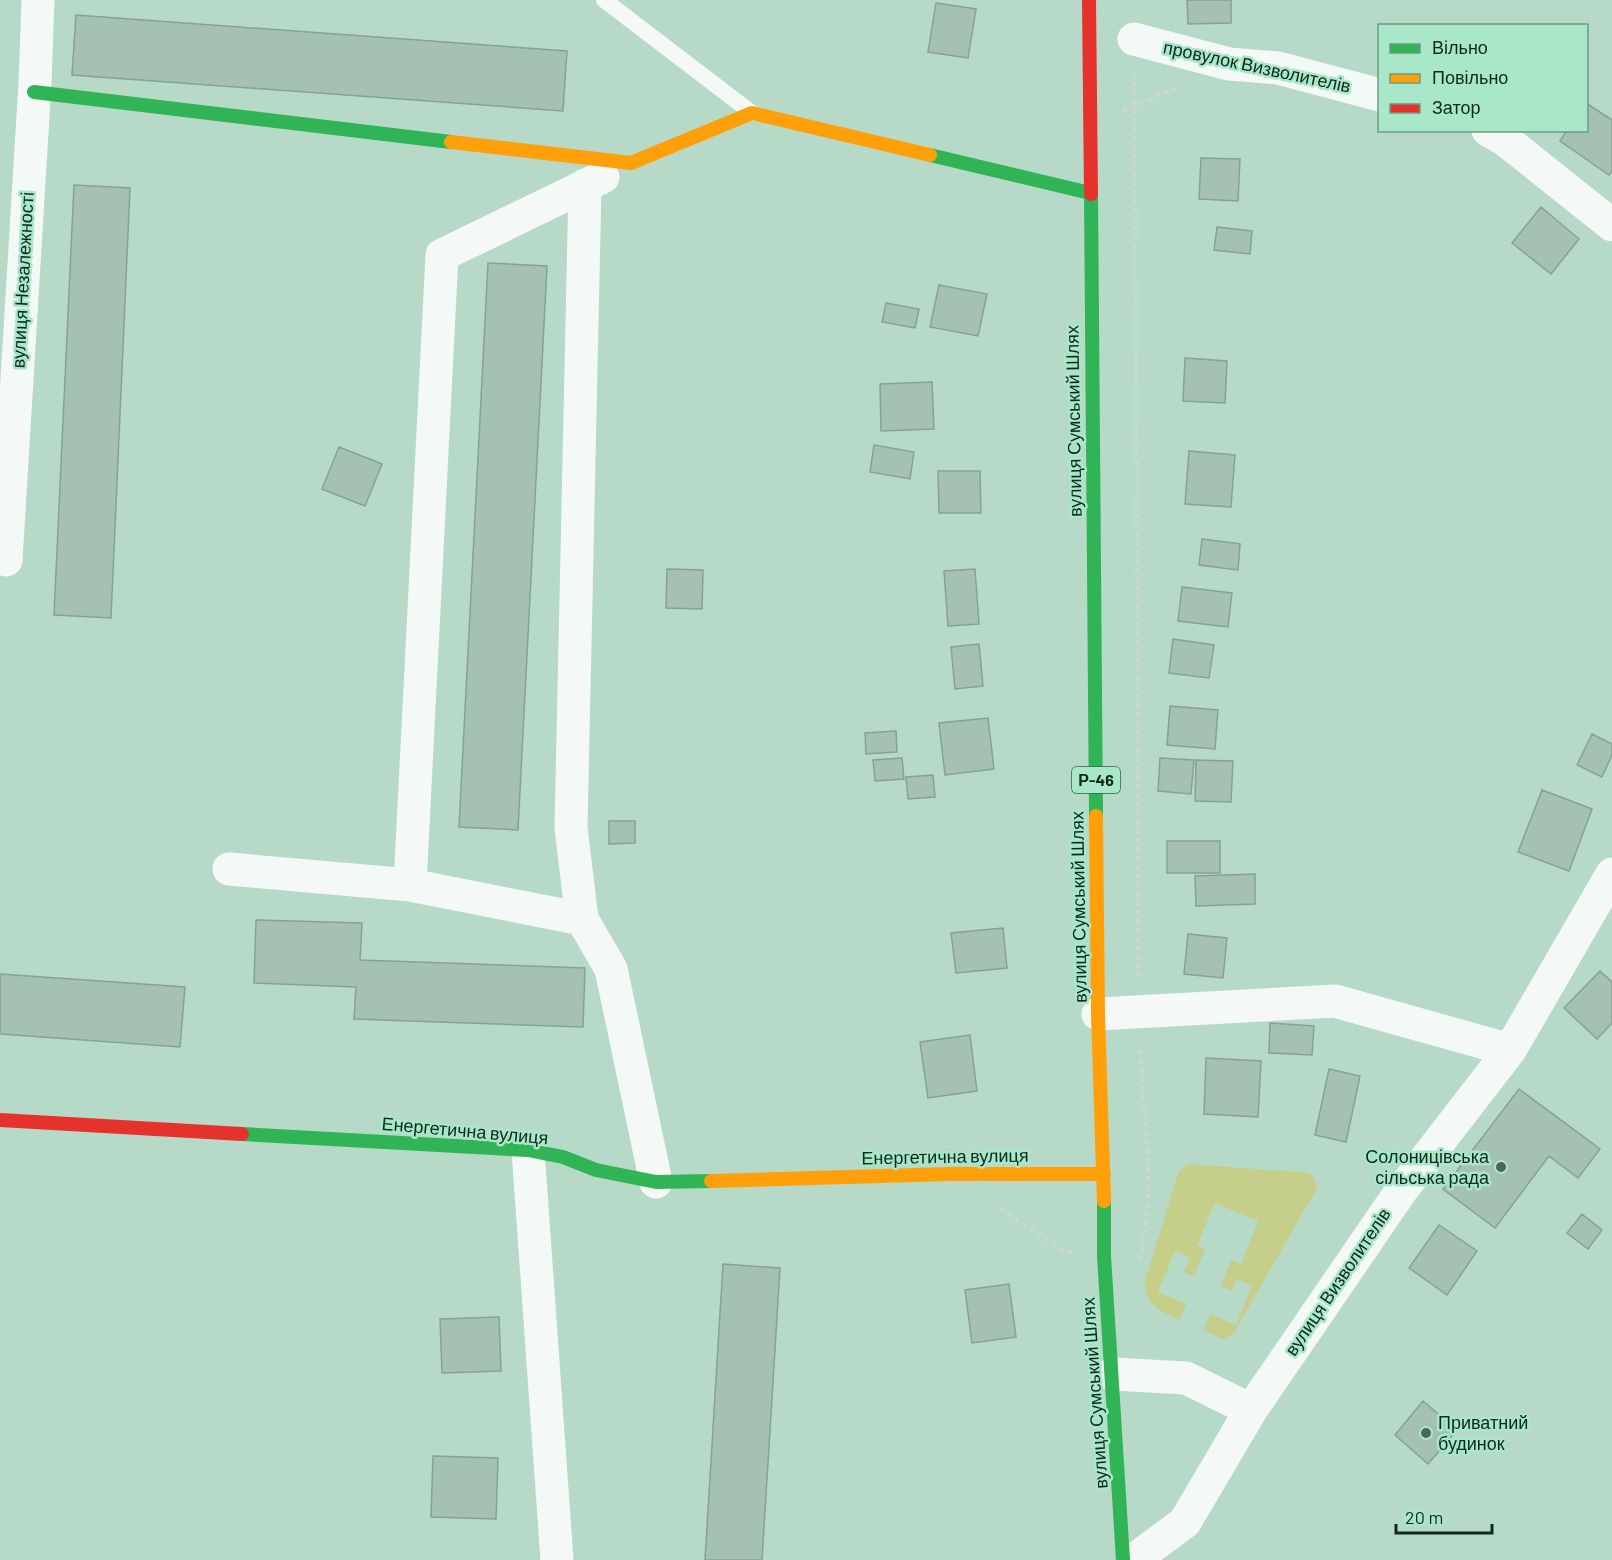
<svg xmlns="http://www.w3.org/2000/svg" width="1612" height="1560" viewBox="0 0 1612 1560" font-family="Barlow,sans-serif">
	<rect width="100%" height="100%" fill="#b7d9c8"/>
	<!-- green -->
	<path fill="#c6cf89" d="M1189 1164 1309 1173 1314 1178 1317 1188 1234 1333 1224 1340 1203 1330 1210 1314 1236 1325 1252 1286 1237 1279 1232 1291 1221 1286 1231 1260 1241 1264 1258 1221 1215 1203 1197 1245 1205 1249 1194 1276 1184 1272 1190 1257 1175 1251 1158 1292 1186 1304 1180 1320C1159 1311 1149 1307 1144 1283L1179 1171Z"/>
	<!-- building -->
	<path fill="#a5c1b4" stroke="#87a295" stroke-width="1.5" d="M1187 0H1231V23L1188 24Z
		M936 3 976 9 968 58 928 52Z
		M76 15 567 51 563 111 72 75Z
		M1586 103 1612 120V171L1609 175 1560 141 1567 130H1586Z
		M1201 158 1240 159 1238 201 1199 199Z
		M74 185 130 188 111 618 54 615Z
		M1541 207 1579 239 1551 274 1512 243Z
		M1217 227 1252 231 1250 254 1214 250Z
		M488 263 547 266 518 830 459 827Z
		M939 285 987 294 978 336 930 327Z
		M886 303 919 309 915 328 882 322Z
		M1185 358 1227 361 1225 403 1183 401Z
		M932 382 934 429 881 431 880 384Z
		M874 445 914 452 910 479 870 472Z
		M339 447 382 464 365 506 322 489Z
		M1189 451 1235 455 1231 507 1185 504Z
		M938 471H980L981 513H939Z
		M1202 539 1240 544 1238 570 1199 565Z
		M667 569 703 570 702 609 666 608Z
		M975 569 979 624 948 626 944 571Z
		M1182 587 1232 593 1228 627 1178 621Z
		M1173 639 1214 645 1209 678 1169 673Z
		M979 644 983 686 955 689 951 647Z
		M1170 706 1218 710 1215 749 1167 745Z
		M988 718 994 769 945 775 939 723Z
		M896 731 897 752 866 754 865 733Z
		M1592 734 1612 744V755L1602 777 1577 765Z
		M902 758 904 779 875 781 873 760Z
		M1160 758 1194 760 1191 794 1158 791Z
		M1196 760 1233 761 1231 802 1195 801Z
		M933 775 935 797 908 799 906 777Z
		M1542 790 1592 809 1569 871 1518 852Z
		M609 821H635V843L609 844Z
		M1167 841H1220V873H1167Z
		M1255 874V904L1196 906 1195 876Z
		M256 920 362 923 360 960 585 968 583 1027 354 1019 356 987 254 983Z
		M1003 928 1007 968 956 973 951 933Z
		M1188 934 1227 938 1223 978 1184 974Z
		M1600 971 1612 982V1023L1597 1039 1564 1008Z
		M0 974 185 987 180 1047 0 1034Z
		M1270 1023 1314 1026 1312 1055 1269 1053Z
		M970 1035 977 1091 928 1098 920 1042Z
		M1206 1058 1261 1061 1258 1117 1204 1114Z
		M1329 1069 1360 1076 1346 1142 1315 1135Z
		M1519 1089 1600 1149 1578 1178 1549 1156 1495 1228 1443 1189Z
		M1582 1214 1602 1230 1588 1249 1567 1233Z
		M1439 1225 1477 1251 1447 1295 1409 1268Z
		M723 1264 780 1268 762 1560H705Z
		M1009 1284 1016 1337 972 1343 965 1290Z
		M499 1317 501 1371 442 1373 440 1319Z
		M1423 1401 1457 1430 1428 1464 1395 1435Z
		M433 1456 498 1458 496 1519 431 1517Z"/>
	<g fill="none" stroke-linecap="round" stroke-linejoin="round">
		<!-- path -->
		<path stroke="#ccd7d2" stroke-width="4" stroke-dasharray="4.5 4.5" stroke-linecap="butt" d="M1135 73 1138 980
			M1123 111 1180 86
			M1000 1208 1063 1251 1072 1253
			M1137 1257H1141L1148 1205V1160L1140 1045"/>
		<!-- lane -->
		<path stroke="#f4f9f7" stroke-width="16" d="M604 0 752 113"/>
		<!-- street -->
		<path stroke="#f4f9f7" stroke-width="33" d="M1134 39 1229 64 1278 68 1380 95
			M1488 130 1504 139 1612 225
			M585 185 571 828 582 919 611 969 656 1182
			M6 560 35 83 38 0
			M229 869 410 885 582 919
			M410 885 442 255 603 177
			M1098 1014 1335 1001 1510 1050
			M528 1150 557 1560
			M1112 1374 1186 1378 1251 1410
			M1134 1560 1185 1522 1251 1410 1401 1191 1510 1050 1612 874"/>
		<!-- fast -->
		<path stroke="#30b455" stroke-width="14" d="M34 92 451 142
			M930 155 1090 193
			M1091 194 1096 816
			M242 1134 528 1150 563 1157 596 1170 656 1182 711 1181
			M1104 1201V1256L1123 1560"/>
		<!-- slow -->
		<path stroke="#ff9f0a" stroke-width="14" d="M451 142 631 163 752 113 930 155
			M1096 816 1098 1014 1104 1201
			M711 1181 950 1174H1104"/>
		<!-- jam -->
		<path stroke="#e5322d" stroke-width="14" d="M1089 0 1091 194
			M0 1120 242 1134"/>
	</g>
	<!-- markers -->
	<g fill="#4a675a" stroke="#a8e8c9" stroke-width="2">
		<circle cx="1501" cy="1167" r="6"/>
		<circle cx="1426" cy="1433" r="6"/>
	</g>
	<g text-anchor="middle" stroke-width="5" stroke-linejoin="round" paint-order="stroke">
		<!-- shield labels -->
		<rect fill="#a8e8c9" stroke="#3d6251" stroke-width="1.5" x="1072" y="767" width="48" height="26" rx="4.5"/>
		<g font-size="16" font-weight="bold" fill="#0f291e">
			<text x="1096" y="786">Р-46</text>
		</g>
		<!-- street labels -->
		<g font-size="18" fill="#0f291e" stroke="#a8e8c9">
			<text transform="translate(1257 67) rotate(12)" y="6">провулок Визволителів</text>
			<text transform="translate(23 280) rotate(-87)" y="6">вулиця Незалежності</text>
			<text transform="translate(1074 421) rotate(-91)" y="6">вулиця Сумський Шлях</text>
			<text transform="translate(1079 907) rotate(-91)" y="6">вулиця Сумський Шлях</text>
			<text transform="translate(465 1131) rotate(5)" y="6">Енергетична вулиця</text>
			<text transform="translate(945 1157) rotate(-1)" y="6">Енергетична вулиця</text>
			<text transform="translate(1338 1282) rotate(-56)" y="6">вулиця Визволителів</text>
			<text transform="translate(1095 1393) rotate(-94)" y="6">вулиця Сумський Шлях</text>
		</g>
		<!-- poi labels -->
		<g font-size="18" fill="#0f291e" stroke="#a8e8c9" text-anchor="end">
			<text x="1489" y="1163">Солоницівська<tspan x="1489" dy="21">сільська рада</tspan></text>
			<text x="1438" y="1429" text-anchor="start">Приватний<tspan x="1438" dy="21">будинок</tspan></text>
		</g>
	</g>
	<!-- legend -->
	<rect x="1378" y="24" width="210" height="108" fill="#a8e8c9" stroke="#6b9c85" stroke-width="1.5"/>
	<rect x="1390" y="44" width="30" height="9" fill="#30b455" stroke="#6b9c85" stroke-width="1.5"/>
	<text x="1432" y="54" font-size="18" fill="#0f291e">Вільно</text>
	<rect x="1390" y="74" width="30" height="9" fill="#ff9f0a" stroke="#6b9c85" stroke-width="1.5"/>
	<text x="1432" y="84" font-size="18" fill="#0f291e">Повільно</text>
	<rect x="1390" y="104" width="30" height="9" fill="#e5322d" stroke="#6b9c85" stroke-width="1.5"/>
	<text x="1432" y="114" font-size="18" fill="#0f291e">Затор</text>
	<!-- scale -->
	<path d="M1396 1524v9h96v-9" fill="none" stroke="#0f291e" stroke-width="3"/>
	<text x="1405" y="1524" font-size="18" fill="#0f291e" stroke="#a8e8c9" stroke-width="4.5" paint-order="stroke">20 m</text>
</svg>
